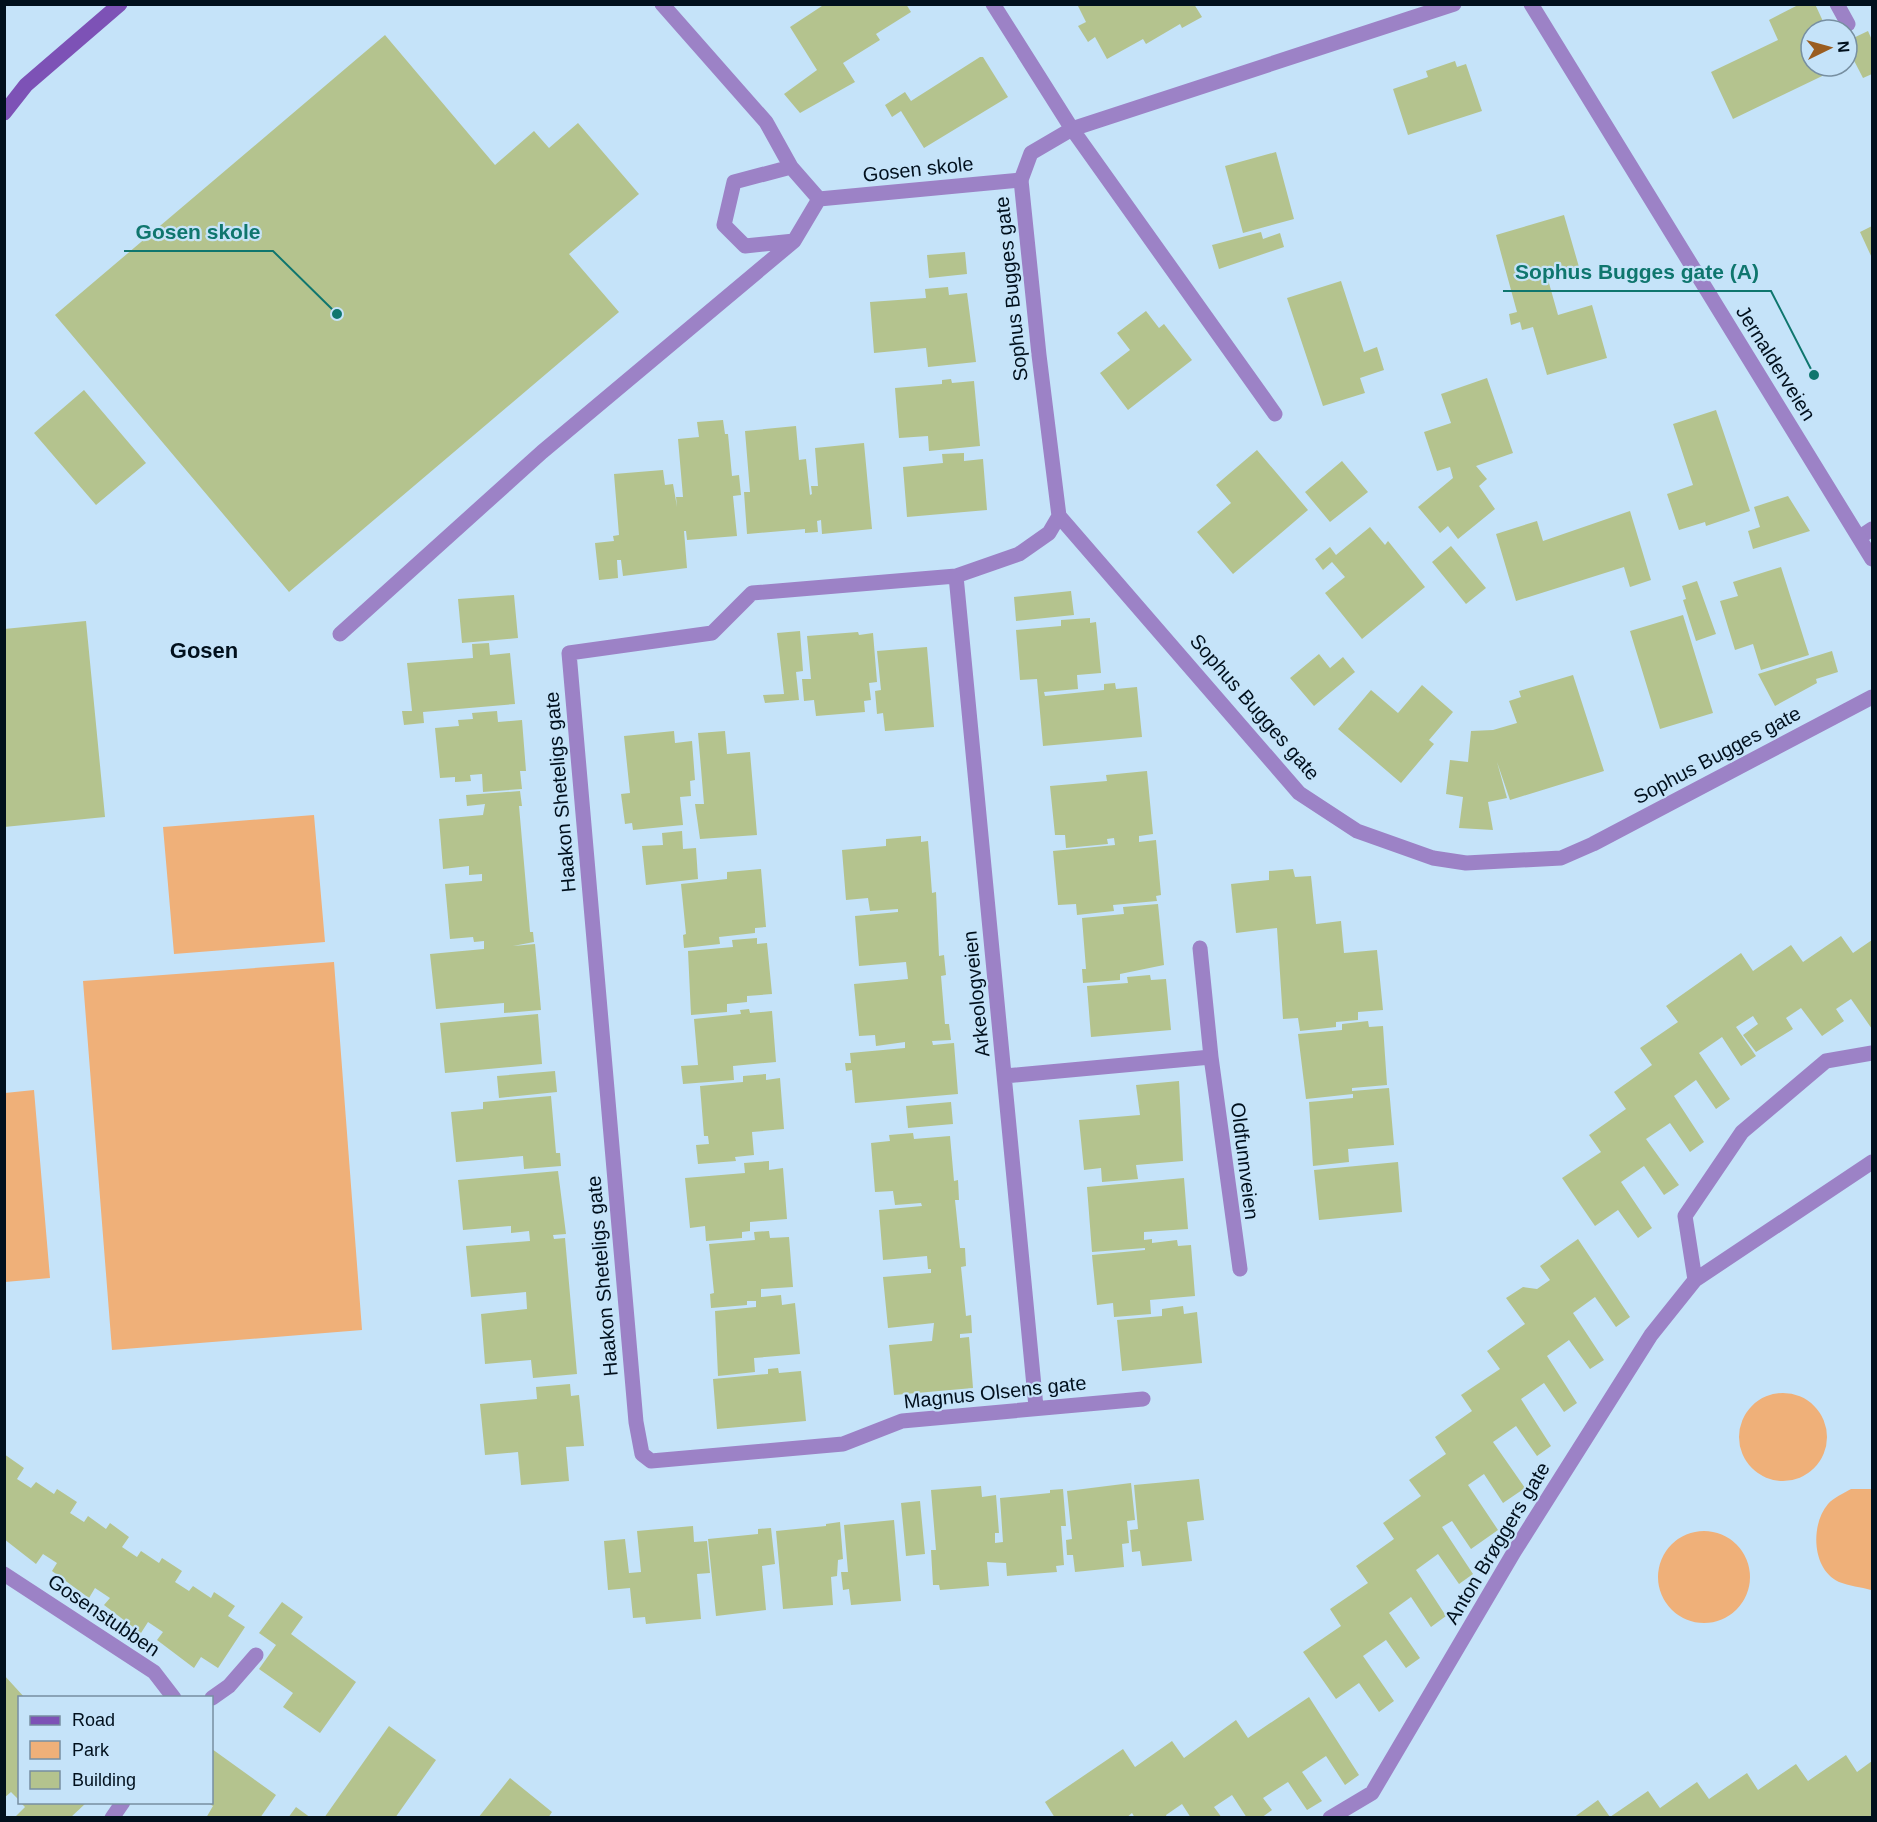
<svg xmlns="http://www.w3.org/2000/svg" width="1877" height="1822" viewBox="0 0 1877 1822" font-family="Helvetica,sans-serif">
	<rect width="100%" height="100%" fill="#c5e3f9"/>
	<!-- green -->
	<path fill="#efb079" d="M314 815 325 942 174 954 163 827Z
		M334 962 362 1330 112 1350 83 981Z
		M34 1090 50 1278 5 1282V1093Z
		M1739 1437a44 44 0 1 1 88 0a44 44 0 1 1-88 0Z
		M1851 1489H1872L1871 1590C1861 1587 1849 1586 1839 1582 1812 1570 1810 1525 1828 1504 1833 1498 1844 1493 1851 1489Z
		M1658 1577a46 46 0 1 1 92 0a46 46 0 1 1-92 0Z"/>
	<!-- building -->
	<path fill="#b4c38e" d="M825 4H906L911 12 876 34 880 40 843 63 855 82 800 113 784 94 817 70 790 27Z
		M1077 4H1194L1202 17 1182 28 1180 24 1146 44 1143 39 1107 59 1095 37 1088 42 1078 26 1086 22Z
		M1800 4H1815L1827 30H1811V66H1843L1733 119 1711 72 1778 40 1769 20Z
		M1868 31 1872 40V74L1863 78 1847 47V41Z
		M385 35 495 165 534 131 549 148 578 123 639 194 569 254 619 312 289 592 55 315Z
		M980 57H983L1008 97 924 148 901 111 892 117 885 105 905 92 911 101Z
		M1455 61 1457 67 1466 64 1482 111 1408 135 1393 89 1428 77 1426 71Z
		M1276 152 1294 219 1243 233 1225 166Z
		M1564 215 1579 267 1547 276 1558 315 1592 305 1607 358 1547 375 1533 327 1522 330 1520 322 1511 325 1509 314 1517 312 1496 235Z
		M1872 226V258L1860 232Z
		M1261 232 1263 239 1280 233 1284 247 1219 269 1212 245Z
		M965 252 967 274 929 278 927 255Z
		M1341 281 1364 352 1377 347 1384 370 1360 378 1365 393 1323 406 1287 298Z
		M948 287 949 295 967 293 976 362 928 367 926 348 874 353 870 302 926 298 925 289Z
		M1146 311 1159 328 1164 324 1192 360 1128 410 1100 373 1130 350 1117 333Z
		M1487 378 1513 453 1476 466 1487 479 1479 486 1495 509 1458 539 1448 526 1440 533 1418 507 1453 478 1450 467 1437 471 1424 432 1451 423 1441 394Z
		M951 379 952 383 974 381 980 446 929 451 928 436 899 438 895 388 942 384V380Z
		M84 390 146 463 96 505 34 433Z
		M1716 410 1750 511 1706 526 1705 522 1679 530 1667 494 1693 485 1673 424Z
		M723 420 725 434H728L732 476 739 475 741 495 733 496 737 536 687 540 686 531H684L687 568 623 576 621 560H617L618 578 599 580 595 543 614 541 613 536 619 535 614 474 663 470 665 485 673 484 677 507 676 497H683L678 439 699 437 697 422Z
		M796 426 799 460 806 459 810 495 812 494 811 486H818L815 448 864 443 872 529 822 534 821 520 817 521 818 532 805 533V529L747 534 744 492H750L745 431Z
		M1257 450 1308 510 1233 574 1197 532 1231 503 1216 485Z
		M964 453V461L983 459 987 510 907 517 903 467 943 463 942 454Z
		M1342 461 1368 492 1330 522 1305 492Z
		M1788 496 1810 531 1753 549 1748 531 1760 527 1754 507Z
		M1630 511 1651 580 1630 587 1624 567 1516 601 1496 534 1537 521 1543 541Z
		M1370 527 1385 545 1388 541 1425 587 1362 639 1325 593 1345 577 1332 562 1323 570 1315 559 1330 547 1336 555Z
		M1451 546 1486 588 1466 604 1432 562Z
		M1781 567 1809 655 1761 670 1753 644 1735 650 1720 601 1738 596 1733 582Z
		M1697 581 1716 634 1696 641 1683 600 1686 599 1682 586Z
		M1071 591 1074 615 1016 621 1014 597Z
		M514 595 518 638 462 643 458 599Z
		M1683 615 1713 713 1660 729 1630 631Z
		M1090 618V623L1096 622 1101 673 1077 675 1078 689 1044 692 1045 696 1104 690V684L1115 683 1116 689 1137 687 1142 737 1043 746 1037 679 1020 680 1016 630 1061 626V620Z
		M86 621 105 817 4 827V629Z
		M800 631 803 671 796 672 799 700 765 703 763 695 784 694 777 633Z
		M858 632 859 635 873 633 877 682 869 683 871 700 864 701 865 712 816 716 814 700 804 701 802 679H811L807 636Z
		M489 643 490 655 510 653 515 704 423 712 424 723 404 725 402 711H412L407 663 473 658 472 644Z
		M927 647 934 727 885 731 883 713 877 714 875 691 881 690 877 651Z
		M1832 651 1838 672 1816 679 1817 683 1775 706 1758 674Z
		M1319 654 1330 668 1343 657 1355 672 1314 706 1290 678Z
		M1573 675 1604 771 1510 800 1497 762 1507 798 1488 802 1493 830 1459 828 1463 797 1446 794 1450 760 1468 762 1471 731 1493 730 1517 723 1509 701 1521 697 1519 691Z
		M1422 685 1453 712 1429 740 1434 744 1401 783 1338 729 1371 690 1398 713Z
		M497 711 498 722 522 720 526 771H520L522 789 483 792 482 774 470 775 471 781 455 782V777L440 778 435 728 459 726 458 720 473 719 472 713Z
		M674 731 675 743 692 741 695 780 690 781 691 796 680 797 683 825 633 830 632 823 625 824 621 794 630 793 624 736Z
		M725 731 727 754 750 752 757 835 700 839 695 804H704L698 733Z
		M1147 771 1153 834 1139 836V842L1156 840 1161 895 1156 896 1157 901 1113 905 1114 911 1077 915 1076 904 1058 905 1053 851 1115 845 1114 838 1107 839 1108 844 1066 848 1065 835H1055L1050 786 1107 781 1106 775Z
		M520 791 522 806H519L530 932H533L534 942 513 946 535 944 541 1010 504 1013V1003L436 1009 430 954 484 949V941L474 942 473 937 450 939 445 884 482 881V874L469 875V866L443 869 439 819 483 815 485 804 467 806 466 795Z
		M682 831 683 849 696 848 698 879 646 885 642 846 663 845 662 833Z
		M921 836V842L928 841 932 893 936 892 939 956 944 955 946 975 941 976 945 1024H949L951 1040 932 1041 933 1045 954 1043 958 1094 855 1103 852 1070 846 1071 845 1063H851L850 1053 905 1048V1042L876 1046 875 1035 859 1036 854 984 908 979 906 962 859 966 855 916 898 912V909L870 911 868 898 846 900 842 850 886 846V839Z
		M761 869 766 927 755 928V933L719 937 720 944 684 948 683 935 686 934 681 884 727 879V872Z
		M1293 869 1295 877 1311 876 1316 924 1341 921 1344 953 1377 950 1383 1010 1358 1012V1020L1336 1022V1027L1300 1031 1298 1018 1283 1019 1277 928 1236 933 1231 884 1269 880V871Z
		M1158 904 1164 965 1120 974V980L1083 983 1082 969H1086L1082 918 1124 914 1123 907Z
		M1841 936 1853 953 1872 940V1029L1851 999 1836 1009 1844 1021 1822 1036 1801 1008 1786 1018 1793 1029 1756 1052 1743 1035 1758 1024 1753 1016 1736 1027 1756 1056 1741 1066 1722 1037 1699 1053 1730 1099 1716 1109 1696 1080 1674 1096 1704 1142 1690 1152 1670 1123 1646 1139 1679 1185 1664 1195 1644 1166 1621 1182 1652 1228 1638 1238 1618 1210 1595 1226 1562 1178 1601 1152 1589 1135 1626 1109 1614 1092 1652 1065 1640 1048 1678 1022 1666 1006 1741 953 1753 971 1791 945 1803 962Z
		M757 938V944L767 943 772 994 747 996V1002L727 1004V1012L691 1015 688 951 733 947 732 940Z
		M1150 975 1151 980 1166 979 1171 1030 1091 1037 1087 986 1128 983 1127 977Z
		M749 1009 750 1013 772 1011 776 1062 733 1066 734 1080 683 1084 681 1066 698 1065 694 1019 741 1014 740 1010Z
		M538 1014 542 1064 445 1073 440 1023Z
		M1368 1021 1369 1027 1383 1026 1387 1085 1352 1088V1091L1389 1088 1394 1145 1348 1149 1349 1162 1313 1166 1309 1102 1353 1098V1094L1306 1099 1298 1034 1342 1030V1024Z
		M555 1071 557 1092 499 1098 497 1076Z
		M766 1074V1080L780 1078 784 1129 752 1132 754 1155 735 1157 736 1161 698 1164 696 1145 709 1144 708 1136H704L700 1086 743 1082V1076Z
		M1179 1081 1183 1161 1136 1165 1138 1179 1102 1182 1101 1168 1084 1170 1079 1120 1140 1115 1136 1085Z
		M551 1096 556 1153H560L561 1166 524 1169 523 1156 456 1162 451 1112 483 1109V1102Z
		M951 1102 953 1124 908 1128 906 1106Z
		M913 1133 914 1139 950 1136 954 1181 958 1180 959 1200H955L960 1248H965L966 1266 961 1267 966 1316 971 1315 972 1333 960 1334V1338L969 1337 973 1388 894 1395 889 1345 932 1341 934 1323 888 1328 883 1277 931 1273V1269H928L927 1256 883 1260 879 1210 922 1206 921 1203 895 1205 893 1191 875 1192 871 1143 890 1141 889 1135Z
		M769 1161V1170L783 1168 787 1219 750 1222V1231L742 1232V1238L706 1241 705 1226 690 1228 685 1178 745 1173 744 1163Z
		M1398 1162 1402 1212 1319 1220 1314 1170Z
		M558 1171 566 1234 553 1235 554 1239 565 1238 577 1374 533 1378 531 1360 485 1364 481 1314 527 1309 526 1292 471 1297 466 1246 530 1241 529 1231 511 1233V1226L463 1230 458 1180Z
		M1184 1178 1188 1229 1144 1232V1240L1152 1239V1243L1177 1240 1178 1246 1191 1245 1195 1296 1150 1300 1151 1314 1114 1317 1113 1303 1097 1305 1092 1255 1145 1250V1248L1092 1252 1087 1187Z
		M769 1231 770 1238 789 1237 793 1287 761 1289V1297L781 1295 782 1305 795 1303 800 1354 754 1358 755 1372 718 1376 715 1311 756 1307V1301H747V1305L711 1308 710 1294 714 1293 709 1244 755 1240 754 1232Z
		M1578 1239 1630 1317 1616 1327 1595 1297 1573 1313 1604 1360 1590 1369 1569 1340 1547 1356 1577 1403 1564 1412 1544 1383 1521 1399 1551 1446 1537 1456 1516 1426 1493 1442 1525 1488 1503 1503 1484 1474 1468 1485 1498 1530 1471 1549 1452 1521 1442 1527 1473 1574 1459 1584 1438 1554 1416 1570 1446 1616 1431 1627 1411 1597 1389 1613 1420 1658 1406 1668 1386 1640 1363 1656 1394 1701 1379 1712 1359 1683 1336 1699 1303 1652 1341 1626 1330 1609 1368 1583 1356 1566 1394 1539 1383 1523 1421 1496 1409 1480 1446 1454 1435 1437 1472 1411 1461 1395 1500 1369 1487 1351 1525 1324 1506 1298 1523 1287 1537 1289 1550 1280 1540 1266Z
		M1183 1306 1184 1314 1197 1312 1202 1363 1122 1371 1117 1320 1162 1316V1309Z
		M778 1368 779 1373 801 1371 806 1421 717 1429 713 1379 768 1374V1369Z
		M570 1384 571 1396 579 1395 584 1446 566 1447 569 1481 521 1485 518 1452 485 1455 480 1404 537 1399 536 1387Z
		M4 1454 24 1468 17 1479 31 1488 36 1482 54 1494 57 1489 77 1502 70 1513 84 1522 88 1516 106 1529 110 1523 129 1537 122 1547 137 1557 141 1551 159 1563 162 1558 182 1571 175 1582 189 1591 193 1586 211 1598 214 1592 235 1606 228 1616 245 1627 218 1668 201 1657 194 1668 157 1640 163 1632 148 1622 141 1633 104 1605 110 1598 95 1588 89 1598 52 1571 57 1563 43 1554 36 1564 4 1539Z
		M1199 1479 1204 1520 1187 1522 1192 1561 1142 1566 1140 1551 1132 1552 1130 1530 1138 1529 1134 1485Z
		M1131 1483 1135 1520 1127 1521 1129 1543 1122 1544 1124 1567 1075 1572 1073 1555H1067L1066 1540 1072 1539 1067 1491Z
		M981 1486 982 1497 996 1495 999 1533H995V1543L1003 1542 1000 1498 1050 1493V1490L1063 1489 1066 1526H1061L1064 1565 1056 1566 1057 1572 1007 1576 1006 1563 987 1562 989 1586 940 1590 939 1585H933L931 1550H936L931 1490Z
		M920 1501 925 1554 906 1556 901 1503Z
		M894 1520 901 1601 851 1605 849 1589 843 1590 841 1572H848L844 1525Z
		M840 1522 843 1559 838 1560 837 1576 831 1577 833 1605 783 1609 776 1531 826 1526V1524Z
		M693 1526 694 1542 707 1541 710 1573 697 1574 701 1619 646 1624 645 1617 633 1618 630 1588 608 1590 604 1541 625 1539 629 1573 641 1572 637 1531Z
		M771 1528 775 1564 762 1566 766 1610 716 1616 708 1539 758 1534V1529Z
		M282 1602 303 1617 291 1634 356 1682 320 1733 283 1707 293 1693 259 1669 276 1645 259 1633Z
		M4 1675 25 1698H20V1801L11 1792 4 1798Z
		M1309 1697 1359 1775 1345 1785 1326 1756 1302 1772 1322 1801 1307 1810 1288 1782 1263 1798 1272 1810 1261 1818H1247L1232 1795 1214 1807 1222 1818H1191L1182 1804 1166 1815 1167 1818H1135L1132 1813 1126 1818H1055L1045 1802 1123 1749 1135 1767 1172 1741 1184 1758 1236 1720 1248 1738Z
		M389 1726 436 1760 395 1818H324Z
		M212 1749 276 1795 260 1818H206L213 1806 208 1803H212Z
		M1846 1755 1857 1772 1872 1761V1818H1573L1598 1800 1610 1817 1648 1791 1660 1808 1697 1782 1709 1799 1747 1773 1758 1790 1796 1764 1808 1781Z
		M510 1778 552 1812 548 1818H478Z
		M21 1803H86L70 1818H18L16 1816 25 1807Z
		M296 1807 311 1818H288Z"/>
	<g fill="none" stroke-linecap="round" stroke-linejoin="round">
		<!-- service -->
		<path stroke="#9c82c6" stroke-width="15" d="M662 4 766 122 791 167 819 199 1021 180
			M791 167 734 182 724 225 745 246 794 241
			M340 634 542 452 794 241 819 199
			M212 1698 229 1686 256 1655"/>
		<!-- minor -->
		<path stroke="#9c82c6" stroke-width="15" d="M993 4 1072 129 1275 414
			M1454 4 1072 129 1031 153 1021 180 1039 355 1059 516 1299 793 1357 831 1433 858 1466 863 1561 858 1593 844 1872 697
			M1837 4 1848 24
			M1059 516 1049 533 1019 554 956 576 752 593 712 633 569 653 636 1422 642 1454 651 1461 843 1444 902 1421 1143 1399
			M1860 537 1872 529
			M956 576 1036 1407
			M1200 948 1211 1057 1240 1269
			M1005 1076 1211 1057
			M1695 1280 1685 1216 1742 1132 1826 1061 1872 1053
			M4 1574 154 1672 174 1698
			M112 1818 123 1802
			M1330 1818 1372 1793 1514 1552 1651 1335 1695 1280 1872 1162"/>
		<!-- tertiary -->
		<path stroke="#9c82c6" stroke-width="15" d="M1531 4 1872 559"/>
		<!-- secondary -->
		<path stroke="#7d52b6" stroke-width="15" d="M4 113 26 85 120 4"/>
	</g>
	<g text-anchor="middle" stroke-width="4.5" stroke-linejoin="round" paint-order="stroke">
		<!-- street labels -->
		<g font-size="20" fill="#01101d" stroke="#c5e3f9">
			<text transform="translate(918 169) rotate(-6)" y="7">Gosen skole</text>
			<text transform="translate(1011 289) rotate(-96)" y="7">Sophus Bugges gate</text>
			<text transform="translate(1776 363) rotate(58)" y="7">Jernalderveien</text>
			<text transform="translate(1255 707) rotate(49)" y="7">Sophus Bugges gate</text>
			<text transform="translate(1717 755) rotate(-28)" y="7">Sophus Bugges gate</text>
			<text transform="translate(560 792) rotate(-95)" y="7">Haakon Sheteligs gate</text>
			<text transform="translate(976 994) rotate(-96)" y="7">Arkeologveien</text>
			<text transform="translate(1245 1161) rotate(83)" y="7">Oldfunnveien</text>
			<text transform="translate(602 1276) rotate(-95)" y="7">Haakon Sheteligs gate</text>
			<text transform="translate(995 1392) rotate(-6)" y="7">Magnus Olsens gate</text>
			<text transform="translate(1497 1543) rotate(-59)" y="7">Anton Brøggers gate</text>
			<text transform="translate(104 1615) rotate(34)" y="7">Gosenstubben</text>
		</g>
		<!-- quarter labels -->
		<g font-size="22" font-weight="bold" fill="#01101d" stroke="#c5e3f9">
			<text x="204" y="658">Gosen</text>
		</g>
	</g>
	<!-- callouts -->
	<path fill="none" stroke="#0f766e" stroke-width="2" d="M337 314L273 251H124M1814 375L1771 291H1503"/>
	<g fill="#0f766e" stroke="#c5e3f9" stroke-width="2">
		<circle cx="337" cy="314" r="6"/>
		<circle cx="1814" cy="375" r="6"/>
	</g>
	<g font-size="21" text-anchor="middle" font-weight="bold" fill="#0f766e" stroke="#c5e3f9" stroke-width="4.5" stroke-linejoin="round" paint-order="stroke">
		<text x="198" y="239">Gosen skole</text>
		<text x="1637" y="279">Sophus Bugges gate (A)</text>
	</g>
	<!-- border -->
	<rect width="1877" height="1822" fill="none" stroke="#01101d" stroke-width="12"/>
	<!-- legend -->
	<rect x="18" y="1696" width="195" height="108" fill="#c5e3f9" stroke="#778fa1" stroke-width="1.5"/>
	<rect x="30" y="1716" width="30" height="9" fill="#7d52b6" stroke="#778fa1" stroke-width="1.5"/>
	<text x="72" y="1726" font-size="18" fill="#01101d">Road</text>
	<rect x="30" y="1741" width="30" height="18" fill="#efb079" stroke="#778fa1" stroke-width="1.5"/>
	<text x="72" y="1756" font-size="18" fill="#01101d">Park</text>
	<rect x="30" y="1771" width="30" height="18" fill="#b4c38e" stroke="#778fa1" stroke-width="1.5"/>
	<text x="72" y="1786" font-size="18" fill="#01101d">Building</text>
	<!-- north arrow -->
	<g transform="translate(1829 48) rotate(85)"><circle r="28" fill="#c5e3f9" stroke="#778fa1" stroke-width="1.5"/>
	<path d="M0-4.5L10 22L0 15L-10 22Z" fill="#9a5d20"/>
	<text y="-9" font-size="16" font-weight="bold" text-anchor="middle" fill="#01101d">N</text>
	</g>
</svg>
